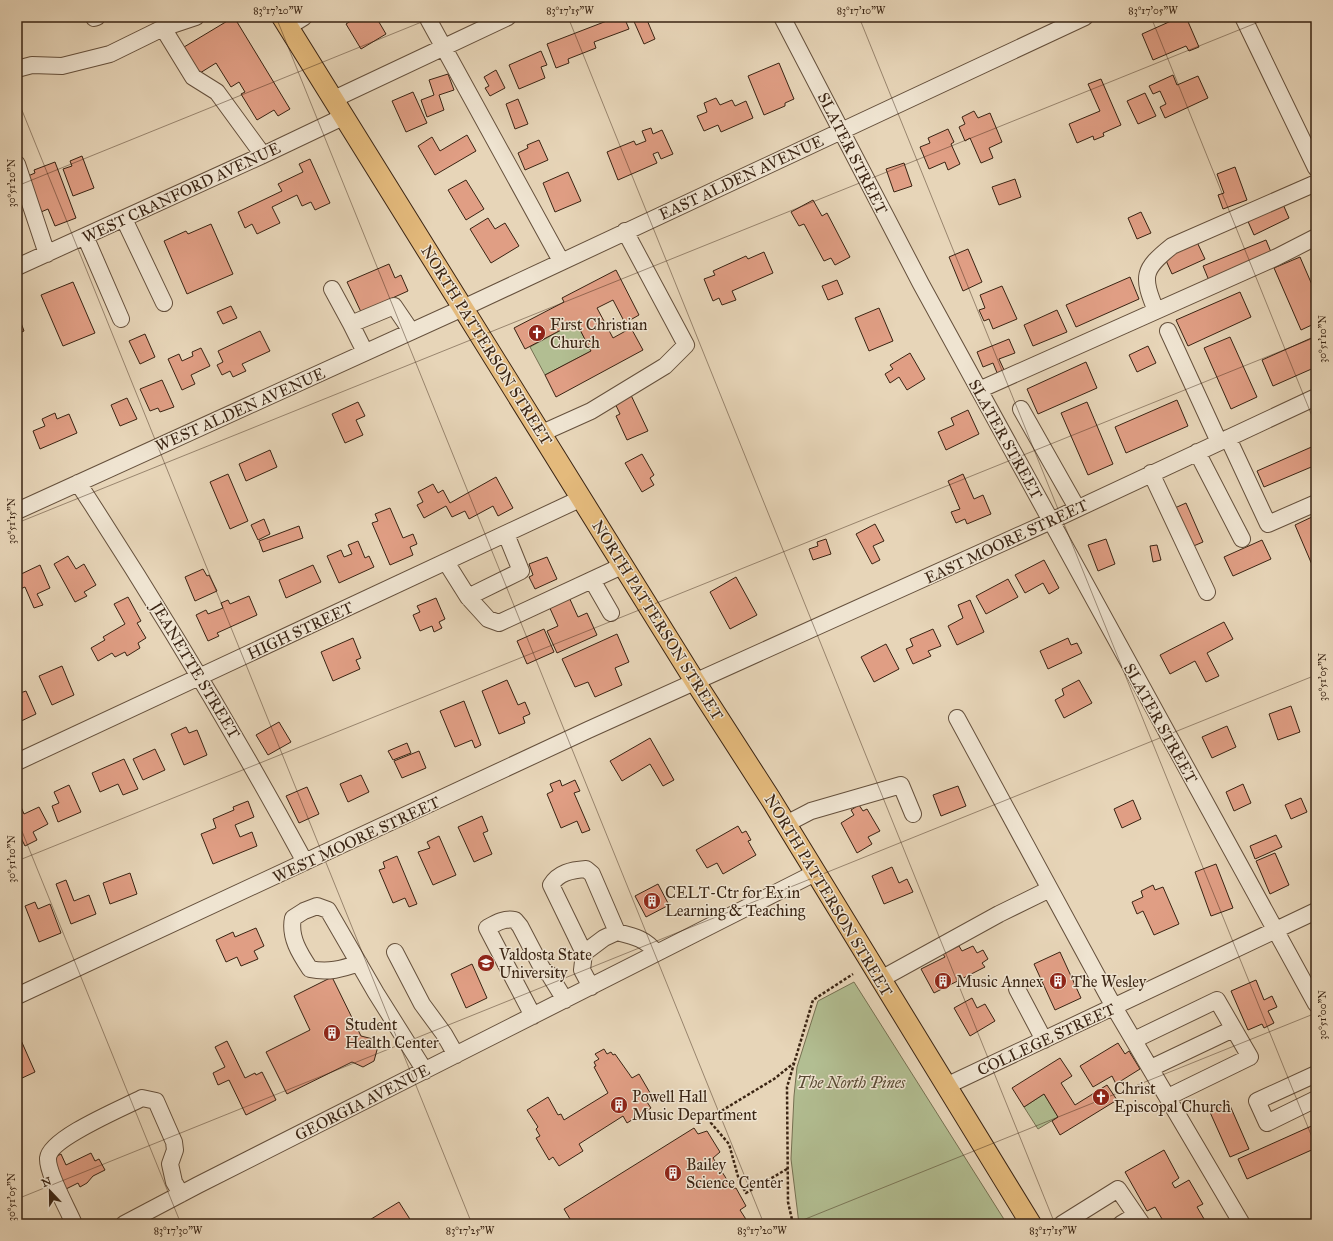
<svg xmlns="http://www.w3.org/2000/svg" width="1333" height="1241" viewBox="0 0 1333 1241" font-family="'IM FELL Great Primer',serif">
	<rect width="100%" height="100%" fill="#e7d5b8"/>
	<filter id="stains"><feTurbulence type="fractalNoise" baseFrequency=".005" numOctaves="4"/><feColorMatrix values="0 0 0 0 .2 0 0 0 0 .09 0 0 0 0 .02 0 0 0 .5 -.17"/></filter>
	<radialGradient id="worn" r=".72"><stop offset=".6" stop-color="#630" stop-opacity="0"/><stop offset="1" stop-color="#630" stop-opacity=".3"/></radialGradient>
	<!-- green -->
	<path fill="#b2be92" stroke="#767152" d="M576 322 591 351 545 375 530 347Z
		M854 982 1007 1224H799L791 1159 794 1096 797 1067 818 1001Z
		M1044 1094 1058 1117 1038 1129 1024 1107Z"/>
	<!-- building -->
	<path fill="#e09e84" stroke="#3a2413" d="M234 17 290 109 278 116 274 110 257 120 241 94 245 92 239 82 231 87 216 63 200 73 184 47Z
		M357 17H376L386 34 361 49 346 24Z
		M617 17H624L629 29 594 42 596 48 568 59 569 63 556 68 547 44Z
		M632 17H653L647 20 655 39 644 44Z
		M1180 17H1186L1199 47 1189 51 1186 46 1153 60 1142 34Z
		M541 51 547 65 541 67 545 78 519 89 509 65Z
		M779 63 794 99 785 103V106L764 115 748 76Z
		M496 70 505 88 490 96 485 88 489 86 484 77Z
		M448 74 454 90 439 95 444 110 427 117 421 100 434 95 429 80Z
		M1173 75 1177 85 1198 76 1208 98 1165 118 1160 107 1166 104 1160 91 1153 94 1149 86Z
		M1101 79 1121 125 1103 133 1104 136 1094 140 1093 136 1077 143 1069 124 1100 111 1088 84Z
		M413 92 427 123 406 132 392 101Z
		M1145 93 1156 116 1138 124 1127 101Z
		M716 98 720 105 732 100 735 106 746 101 753 118 721 132 718 125 704 131 697 116 707 112 704 103Z
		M518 99 528 124 515 129 506 104Z
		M974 111 978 118 990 113 1002 142 989 148 993 158 981 163 970 138 965 141 959 127 965 124 962 117Z
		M651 128 653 134 662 130 673 154 661 159 658 152 653 154 657 163 618 180 607 152 634 141 636 145 646 141 642 131Z
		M948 129 954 142 951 144 960 164 948 170 945 162 929 169 920 147 930 143 928 138Z
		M467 135 476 151 435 175 418 146 432 137 440 151Z
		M539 140 548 160 525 170 518 153 528 148 527 145Z
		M82 156 94 188 73 196 63 169 72 166 70 161Z
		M310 159 330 203 315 210 311 202 302 206 297 195 272 207 280 223 257 234 252 224 245 228 238 212 282 191 278 184 303 172 299 164Z
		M55 162 76 218 55 226 48 209 41 212 28 176 35 173 34 170Z
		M904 163 912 186 894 192 886 169Z
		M1235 167 1247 200 1223 209 1218 195 1224 193 1217 174Z
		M568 172 581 201 555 212 543 183Z
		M1015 179 1021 197 999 205 992 187Z
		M466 180 484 209 466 220 448 190Z
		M813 200 822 216 827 213 850 257 835 265 831 258 824 261 804 224 799 226 791 212Z
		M1282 202 1289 218 1254 235 1246 217Z
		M1141 212 1151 233 1137 239 1128 218Z
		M488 218 495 229 505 223 519 246 491 263 470 229Z
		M211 224 233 274 187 294 164 241 186 231 188 234Z
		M1266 240 1273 257 1210 283 1203 266Z
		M1197 242 1205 259 1172 274 1164 256Z
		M968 249 982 282 963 291 949 257Z
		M764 252 773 273 732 291 736 300 722 305 719 298 713 301 704 279 715 275 713 271 746 256 748 259Z
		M1300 257 1316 294V323L1301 330 1274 268Z
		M389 264 395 278 401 275 408 291 361 312 347 282Z
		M616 270 639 315 625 323 613 300 597 308 613 338 631 328 643 350 556 397 545 375 591 351 576 322 525 349 514 328 564 302 562 298Z
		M1130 277 1139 299 1076 327 1066 305Z
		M837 280 843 294 828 300 822 286Z
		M73 282 95 333 63 346 41 295Z
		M1002 286 1017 319 993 329 989 319 984 321 979 310 985 308 980 295Z
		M1240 292 1251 317 1188 346 1176 320Z
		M231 306 237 318 223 324 217 312Z
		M879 308 893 341 869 351 855 318Z
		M1057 310 1067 332 1033 346 1024 325Z
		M17 312 24 331 17 334Z
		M260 331 270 351 242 364 246 371 233 377 230 371 222 375 217 365 223 362 218 351Z
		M145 334 155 357 140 364 129 341Z
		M1316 336V367L1273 386 1262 360Z
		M1230 337 1257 397 1231 409 1204 348Z
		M1009 339 1015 353 999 359 1005 372 998 375 993 363 983 367 977 352Z
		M1148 346 1156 363 1137 372 1129 355Z
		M201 348 210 366 191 375 195 384 182 390 168 359 179 354 182 361 193 356 192 352Z
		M910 353 925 379 907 390 899 377 890 383 885 374 893 369 890 365Z
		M1086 362 1097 388 1038 414 1027 389Z
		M162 380 174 407 160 412 158 408 150 411 140 389Z
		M629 391 648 431 627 440 616 416 620 414 613 399Z
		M127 398 137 419 120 426 111 405Z
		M1177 400 1188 426 1126 453 1115 427Z
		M358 402 365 416 356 420 363 435 345 443 332 414Z
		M1087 402 1113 464 1088 475 1061 413Z
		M968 410 979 434 946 450 938 432 954 425 951 418Z
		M55 413 57 419 69 414 77 433 40 449 33 431 45 426 42 419Z
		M1316 445V465L1264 487 1257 471Z
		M270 450 277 467 246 481 239 464Z
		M642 454 654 475 650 478 654 485 642 492 625 463Z
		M228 474 248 521 230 529 210 482Z
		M963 474 974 499 983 495 991 514 967 524 965 519 956 523 951 512 960 509 948 481Z
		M496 477 513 508 498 516 493 506 469 519 465 511 452 517 446 506 424 518 417 505 423 502 418 492 433 484 438 493 443 490 450 503Z
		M1186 503 1203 542 1184 550 1168 511Z
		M390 508 403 538 413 534 417 544 410 547 413 555 390 565 372 523 378 521 375 514Z
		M1314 516 1316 520V574L1295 525Z
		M264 519 270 534 258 540 251 525Z
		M875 524 884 541 873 546 880 560 872 564 856 534Z
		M299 526 303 538 263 552 259 541Z
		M826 539 831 554 813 560 809 549 818 546 817 542Z
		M1106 539 1115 564 1098 571 1088 545Z
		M1262 540 1271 559 1233 576 1224 557Z
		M358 541 365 558 369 556 374 567 339 583 327 556 341 550 344 557 352 554 348 545Z
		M1157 545 1161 560 1153 562 1150 546Z
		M68 556 76 569 84 564 96 585 84 592 87 596 75 602 54 564Z
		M547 557 557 579 535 589 529 577 533 575 529 564Z
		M1044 560 1059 588 1049 594 1043 583 1025 593 1015 575Z
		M40 565 50 588 37 594 43 605 34 608 25 587 18 590 17 576Z
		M313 565 321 582 286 598 279 580Z
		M203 569 207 576 209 575 217 591 195 601 185 577Z
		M736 577 757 615 730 629 710 592Z
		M1008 579 1018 597 986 614 976 596Z
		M568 595 578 617 587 613 597 635 557 653 547 631 558 626 548 604Z
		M249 596 257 615 217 633 219 636 208 641 196 615 206 610 208 614 223 608 221 603 228 600 230 604Z
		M128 597 141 621 137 623 146 638 138 643 140 648 127 656 125 652 115 657 112 653 98 661 91 648 105 640 103 637 125 624 114 604Z
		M436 598 445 619 439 622 442 628 434 632 432 626 420 631 413 615 420 612 417 606Z
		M970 600 984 632 957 645 948 626 963 618 958 605Z
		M1224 622 1233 639 1207 653 1219 676 1206 682 1195 661 1170 674 1160 655Z
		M544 629 554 652 527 664 517 641Z
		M933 629 941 646 928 651 931 656 913 664 906 649 913 646 910 639Z
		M617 634 629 662 615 668 622 685 595 697 588 682 575 687 562 659Z
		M353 638 361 658 356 660 360 669 333 681 321 652Z
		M1068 638 1071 645 1077 643 1082 653 1048 669 1040 651Z
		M886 644 899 669 874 682 861 657Z
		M62 666 74 695 52 705 39 676Z
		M507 680 518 705 525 702 530 714 523 717 525 723 499 734 482 691Z
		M1079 680 1092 703 1064 718 1055 700 1064 695 1062 689Z
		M26 691 36 714 17 723V694Z
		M464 701 481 745 475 748 472 740 455 747 440 711Z
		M1291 706 1300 732 1278 740 1269 714Z
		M279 722 291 742 268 755 256 735Z
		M1227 726 1236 747 1212 758 1202 737Z
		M186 727 189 733 197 730 207 755 184 765 171 734Z
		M650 738 674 780 663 786 650 764 622 781 610 761Z
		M407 743 411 753 393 760 388 751Z
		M155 749 165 770 143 780 133 759Z
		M419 751 426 768 402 778 394 761Z
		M124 759 138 789 123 795 118 784 100 792 92 773Z
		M361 775 369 792 348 802 340 784Z
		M560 780 562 786 575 780 580 791 574 793 590 830 582 833 577 821 561 828 547 794 553 791 550 784Z
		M1243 784 1251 803 1234 811 1226 792Z
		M69 785 81 812 58 822 52 806 59 803 54 792Z
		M958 786 966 806 941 816 933 795Z
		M307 787 319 814 299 823 286 796Z
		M1301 798 1307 812 1291 819 1285 805Z
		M1133 800 1141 819 1122 828 1114 809Z
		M248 801 254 817 235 825 240 837 252 832 257 846 213 864 201 834 216 828 213 819 234 810 233 807Z
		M859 805 863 811 867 809 880 831 868 837 872 844 857 853 841 823 854 815 851 810Z
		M21 807 24 814 39 807 48 824 33 832 37 840 25 846 17 830V809Z
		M482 816 488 831 483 833 492 854 474 862 458 827Z
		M738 826 742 833 746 831 751 840 748 841 756 855 723 874 717 863 707 868 696 850Z
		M1276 835 1282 847 1255 859 1250 846Z
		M439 836 456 875 433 885 418 852 430 848 427 842Z
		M1275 853 1289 885 1270 894 1256 861Z
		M397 856 417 904 409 907 405 898 393 903 379 870 385 868 383 862Z
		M1216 864 1233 908 1211 916 1195 872Z
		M892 867 899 883 907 879 913 892 884 904 872 876Z
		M130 873 137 894 110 904 103 883Z
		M66 880 74 901 89 895 96 914 71 924 56 884Z
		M658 884 669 905 646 917 635 896Z
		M1153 885 1155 890 1163 887 1179 924 1154 935 1143 911 1137 914 1132 902 1143 897 1141 891Z
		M35 902 38 909 50 904 61 933 39 942 25 906Z
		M256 928 264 946 254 951 258 959 241 966 237 957 226 962 216 940 233 932 235 937Z
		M959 946 962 951 973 946 977 953 983 950 988 959 982 963 985 967 934 993 921 969 945 957 943 954Z
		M1060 952 1081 998 1055 1010 1034 964Z
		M472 964 487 998 466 1008 451 974Z
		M332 977 361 1036 373 1039 377 1050 374 1061 363 1067 352 1062 287 1094 266 1052 310 1030 294 996Z
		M1256 980 1264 1000 1272 996 1277 1007 1268 1011 1274 1023 1264 1028 1262 1024 1248 1030 1231 991Z
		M972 998 977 1008 985 1004 995 1021 970 1036 954 1008Z
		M20 1038 35 1072 20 1079 17 1073V1039Z
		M227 1041 245 1078 255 1073 256 1075 262 1072 276 1100 246 1115 229 1080 218 1085 213 1073 225 1067 215 1047Z
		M1118 1043 1125 1054 1129 1051 1140 1069 1116 1084 1112 1076 1093 1087 1080 1066Z
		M604 1049 607 1054 611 1052 613 1055 615 1054 632 1078 639 1074 653 1098 647 1102 651 1108 627 1123 623 1116 579 1144 583 1151 559 1166 553 1157 549 1160 536 1138 540 1136 536 1129 538 1127 527 1110 548 1097 558 1115 561 1114 564 1120 608 1093 594 1067 596 1066 594 1062 599 1059 595 1054Z
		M1060 1058 1072 1076 1061 1083 1075 1105 1107 1085 1117 1100 1060 1135 1052 1121 1058 1117 1044 1094 1024 1107 1012 1088Z
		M1228 1101 1249 1149 1230 1157 1209 1110Z
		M1316 1124V1148L1247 1179 1238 1159Z
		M694 1128 698 1134 707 1131 720 1152 713 1158 733 1189 736 1188 746 1206 740 1210 749 1224H573L564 1209Z
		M1164 1150 1179 1178 1172 1183 1175 1188 1189 1180 1203 1204 1197 1207 1207 1224H1165L1155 1207 1147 1211 1125 1172Z
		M91 1153 95 1161 99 1159 105 1170 93 1176 87 1183 80 1187 78 1183 66 1189 51 1159 61 1154 66 1165Z
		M399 1202 413 1224H363Z"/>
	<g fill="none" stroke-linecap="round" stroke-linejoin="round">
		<defs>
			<path id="minor" d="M196 17 163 28 193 77 217 92 263 155
				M427 17 561 261
				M782 17 921 284 1316 1004
				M1243 17 1316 168
				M94 18 97 17
				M288 27 304 17
				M17 69 32 65 62 66 110 54 163 28
				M334 99 508 17
				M17 164 47 254
				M124 219 164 303
				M85 236 121 319
				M17 267 263 155 345 116
				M332 289 351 324 394 306 411 331
				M1156 311C1142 276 1142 270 1172 246L1316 183
				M351 324 365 352
				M1168 331 1219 442
				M979 390 1277 257 1316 237
				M1021 409 1077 508
				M542 433 591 411 665 366 686 345 625 231
				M1228 438 1268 524 1316 503
				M1197 452 1242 539
				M1151 473 1207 592
				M78 483C159 607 235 733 305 862
				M17 511 463 308 1085 17
				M446 562 468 597 488 619 499 623 624 565
				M592 580 611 613
				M468 597 521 571 506 534
				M957 718 1114 1007 1242 1224
				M17 762 582 498
				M786 824 811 811 901 785 913 814
				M395 952 422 1004 444 1034 456 1055
				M584 953 604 938 617 932
				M359 963C342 969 328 973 310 969 300 954 289 937 293 918L304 911 317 906 328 910 376 993 425 1071
				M881 979 999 914 1050 889
				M591 987 582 970 584 953 551 885C558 873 571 870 586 869L592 874 617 932C633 936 647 939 656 953
				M1017 989 1044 1040
				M17 996 588 730 1051 521 1316 397
				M533 1016 487 928C496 923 504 918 515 920L520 926 543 970 549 974 565 1000
				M1134 1040 1217 1000 1250 1057 1168 1097
				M1151 1068 1233 1029
				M1316 1074 1257 1101 1267 1123 1316 1099
				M946 1086 1316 911
				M74 1224C68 1209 47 1173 48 1158 50 1138 123 1108 142 1098L156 1101 174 1142 175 1150 170 1164 174 1182 181 1194
				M124 1224 198 1185 815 873
				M1062 1224 1118 1189 1142 1224
				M1121 1224 1136 1215"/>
			<path id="major" d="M282 17 696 683 770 798 1031 1224"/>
		</defs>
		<!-- minor casing -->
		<use href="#minor" stroke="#65503c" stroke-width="18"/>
		<!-- major casing -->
		<use href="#major" stroke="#3a2413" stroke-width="22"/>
		<!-- path -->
		<path stroke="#3a2413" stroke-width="2.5" stroke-dasharray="3 2" stroke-linecap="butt" d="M787 1169 746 1193 739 1180 729 1144 711 1123V1119L713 1116 774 1079 794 1063
			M542 1224H543
			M793 1224 788 1202 787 1087 813 1000 853 974"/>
		<!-- minor -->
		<use href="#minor" stroke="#efe4d1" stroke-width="16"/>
		<!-- major -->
		<use href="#major" stroke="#e4ba7c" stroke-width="20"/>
	</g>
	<!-- ticks -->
	<path fill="none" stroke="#3a2413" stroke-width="1" stroke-opacity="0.45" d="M276 17 764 1224M568 17 1055 1224M859 17 1316 1147M1151 17 1316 426M17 98 472 1224M17 186 434 17M17 523 1271 17M17 819 181 1224M17 861 1316 337M17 1199 1316 675M793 1224 1316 1013"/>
	<!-- icons -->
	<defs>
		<symbol id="church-disc" viewBox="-11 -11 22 22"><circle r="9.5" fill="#8f2418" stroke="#efe4d1"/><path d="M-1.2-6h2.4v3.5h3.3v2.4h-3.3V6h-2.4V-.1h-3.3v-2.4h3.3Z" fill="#fff"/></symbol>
		<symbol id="building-disc" viewBox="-11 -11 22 22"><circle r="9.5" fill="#8f2418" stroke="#efe4d1"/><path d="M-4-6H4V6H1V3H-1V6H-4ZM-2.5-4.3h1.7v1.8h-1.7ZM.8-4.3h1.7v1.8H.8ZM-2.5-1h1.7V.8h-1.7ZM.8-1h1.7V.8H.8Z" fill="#fff"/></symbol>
		<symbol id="university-disc" viewBox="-11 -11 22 22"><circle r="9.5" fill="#8f2418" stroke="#efe4d1"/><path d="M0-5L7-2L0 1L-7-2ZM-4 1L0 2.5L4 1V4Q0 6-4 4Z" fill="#fff"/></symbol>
	</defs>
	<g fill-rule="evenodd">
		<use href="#church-disc" x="527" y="323" width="20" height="20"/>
		<use href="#building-disc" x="642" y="891" width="20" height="20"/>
		<use href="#university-disc" x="476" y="953" width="20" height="20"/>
		<use href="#building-disc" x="933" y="971" width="20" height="20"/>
		<use href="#building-disc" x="1048" y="971" width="20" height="20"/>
		<use href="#building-disc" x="322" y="1023" width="20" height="20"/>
		<use href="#church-disc" x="1091" y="1087" width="20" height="20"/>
		<use href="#building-disc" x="609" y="1095" width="20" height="20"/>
		<use href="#building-disc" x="663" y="1163" width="20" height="20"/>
	</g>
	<g text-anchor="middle" stroke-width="3" stroke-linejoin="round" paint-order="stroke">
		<!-- street labels -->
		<g font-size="16" fill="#3a2413" stroke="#efe4d1">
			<text transform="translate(853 153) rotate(63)" y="6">SLATER STREET</text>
			<text transform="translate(741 177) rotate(-25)" y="6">EAST ALDEN AVENUE</text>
			<text transform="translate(181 192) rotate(-25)" y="6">WEST CRANFORD AVENUE</text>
			<text transform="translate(487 345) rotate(58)" y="6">NORTH PATTERSON STREET</text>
			<text transform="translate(240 409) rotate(-24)" y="6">WEST ALDEN AVENUE</text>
			<text transform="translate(1006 439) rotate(61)" y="6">SLATER STREET</text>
			<text transform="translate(1006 541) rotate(-25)" y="6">EAST MOORE STREET</text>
			<text transform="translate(658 620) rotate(58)" y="6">NORTH PATTERSON STREET</text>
			<text transform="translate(300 630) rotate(-25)" y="6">HIGH STREET</text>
			<text transform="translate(196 670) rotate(59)" y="6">JEANETTE STREET</text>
			<text transform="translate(1161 723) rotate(61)" y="6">SLATER STREET</text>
			<text transform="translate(356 839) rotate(-25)" y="6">WEST MOORE STREET</text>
			<text transform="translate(829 895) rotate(59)" y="6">NORTH PATTERSON STREET</text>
			<text transform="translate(1046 1039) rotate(-25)" y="6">COLLEGE STREET</text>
			<text transform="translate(362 1102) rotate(-27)" y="6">GEORGIA AVENUE</text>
		</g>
		<!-- poi labels -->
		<g font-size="16" fill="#3a2413" stroke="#efe4d1" text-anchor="start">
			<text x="550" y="330">First Christian<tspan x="550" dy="18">Church</tspan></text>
			<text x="665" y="898">CELT-Ctr for Ex in<tspan x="665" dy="18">Learning &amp; Teaching</tspan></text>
			<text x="499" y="960">Valdosta State<tspan x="499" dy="18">University</tspan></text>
			<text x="956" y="987">Music Annex</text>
			<text x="1071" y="987">The Wesley</text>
			<text x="345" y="1030">Student<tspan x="345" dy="18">Health Center</tspan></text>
			<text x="1114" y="1094">Christ<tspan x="1114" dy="18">Episcopal Church</tspan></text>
			<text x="632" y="1102">Powell Hall<tspan x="632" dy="18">Music Department</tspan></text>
			<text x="686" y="1170">Bailey<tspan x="686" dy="18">Science Center</tspan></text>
		</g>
		<!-- park labels -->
		<g font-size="16" font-style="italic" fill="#584a33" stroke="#efe4d1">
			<text x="851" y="1088">The North Pines</text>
		</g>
	</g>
	<!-- margin -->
	<rect width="1333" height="1241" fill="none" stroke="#e7d5b8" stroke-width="44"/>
	<!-- north arrow -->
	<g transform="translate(50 1191) rotate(338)" stroke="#efe4d1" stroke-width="3" paint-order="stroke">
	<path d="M0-3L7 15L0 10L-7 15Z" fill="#3a2413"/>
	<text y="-6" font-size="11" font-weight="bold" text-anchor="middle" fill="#3a2413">N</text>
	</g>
	<rect x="22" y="22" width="1289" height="1197" fill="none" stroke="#3a2413" stroke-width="1.5"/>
	<g font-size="10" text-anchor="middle" fill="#3a2413">
		<text x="278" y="14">83°17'20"W</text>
		<text x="570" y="14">83°17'15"W</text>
		<text x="861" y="14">83°17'10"W</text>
		<text x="1153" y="14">83°17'05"W</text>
		<text transform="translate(11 183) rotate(-90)" y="4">30°51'20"N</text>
		<text transform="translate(1322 339) rotate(-90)" y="4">30°51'10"N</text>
		<text transform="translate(11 521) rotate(-90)" y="4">30°51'15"N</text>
		<text transform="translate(1322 677) rotate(-90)" y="4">30°51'05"N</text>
		<text transform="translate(11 859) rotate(-90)" y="4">30°51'10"N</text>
		<text transform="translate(1322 1015) rotate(-90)" y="4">30°51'00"N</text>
		<text transform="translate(11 1197) rotate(-90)" y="4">30°51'05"N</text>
		<text x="178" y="1234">83°17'30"W</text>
		<text x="470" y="1234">83°17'25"W</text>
		<text x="762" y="1234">83°17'20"W</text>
		<text x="1053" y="1234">83°17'15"W</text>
	</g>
	<rect width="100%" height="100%" filter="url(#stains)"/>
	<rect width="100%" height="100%" fill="url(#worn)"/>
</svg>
